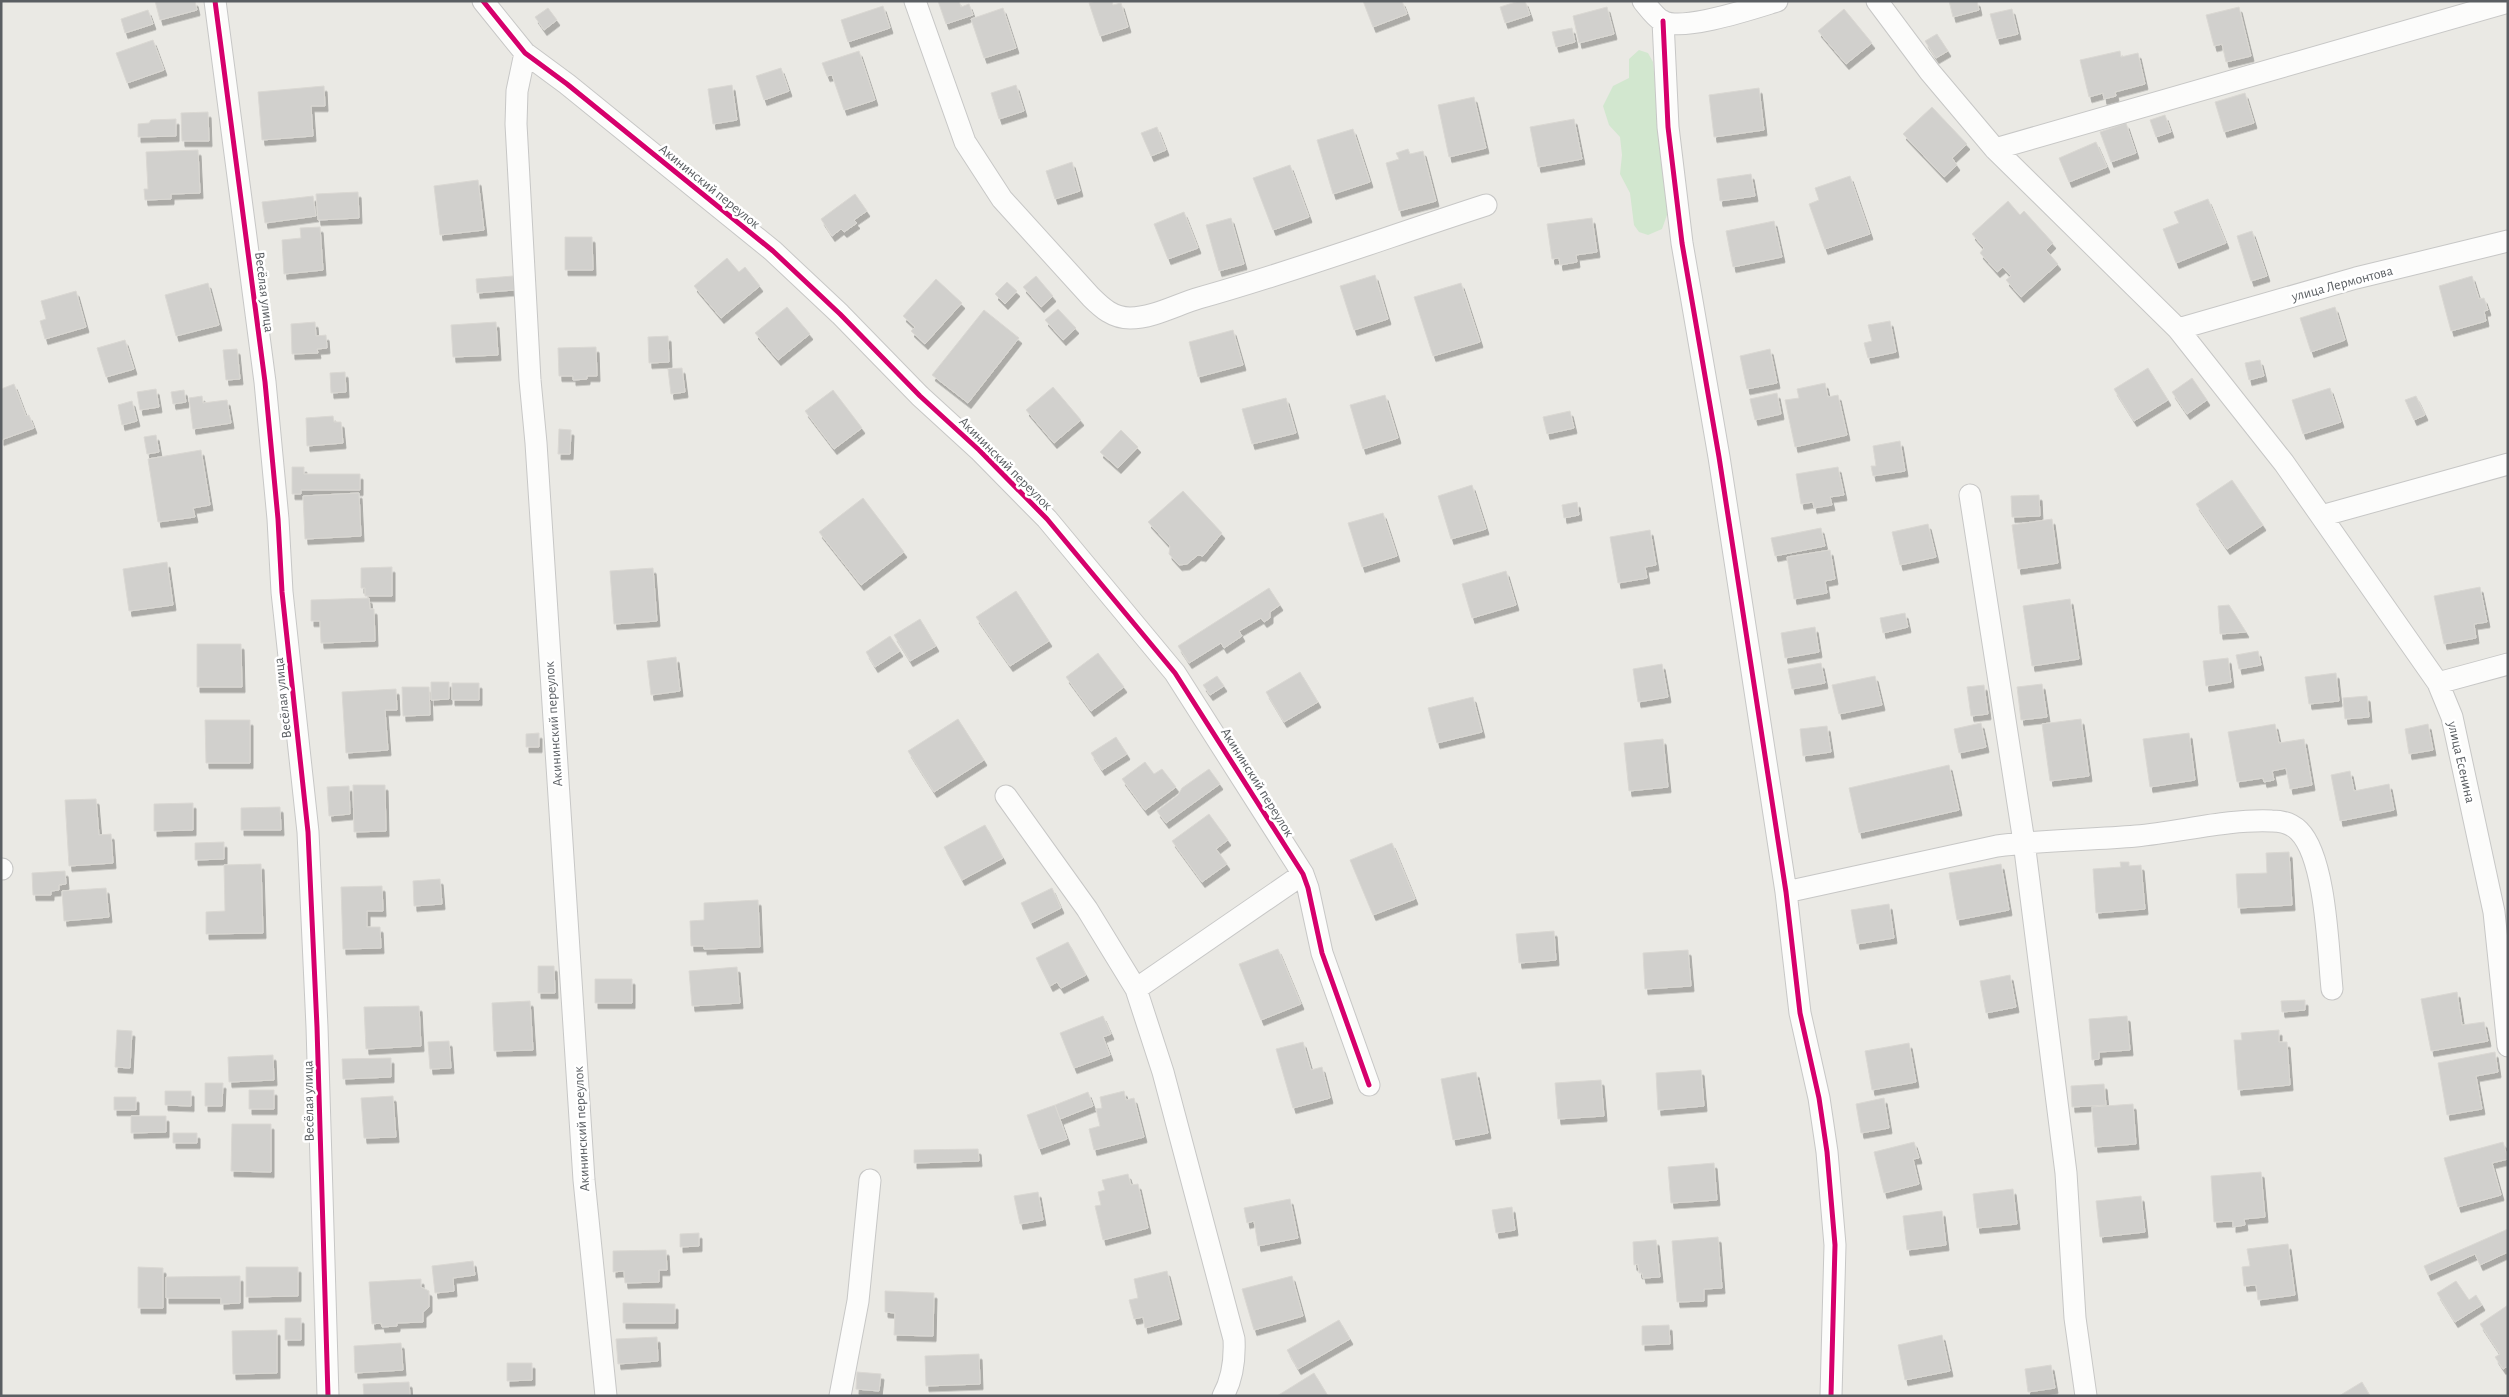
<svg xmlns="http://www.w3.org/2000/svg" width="2509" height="1397" viewBox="0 0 2509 1397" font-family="'Alegreya Sans',sans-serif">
	<defs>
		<filter id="shadow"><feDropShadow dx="3" dy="5.5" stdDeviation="0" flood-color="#0004"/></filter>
	</defs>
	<rect width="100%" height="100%" fill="#eae9e4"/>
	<!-- green -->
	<path fill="#d2e7cf" d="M1639 50 1648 53 1653 62 1667 198V215L1662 229 1648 235 1639 232 1634 225 1630 193 1620 174 1622 155 1620 137 1609 125 1603 106 1613 86 1629 78V59Z"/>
	<!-- building -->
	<path fill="#d1d0cd" stroke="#dad8d3" filter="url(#shadow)" d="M155 1H195L197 10 160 20Z
		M938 1H959L961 7 969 4 973 15 946 24Z
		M1096 1H1112L1113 5 1121 3 1128 27 1100 36 1089 3Z
		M1363 1H1402L1407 14 1373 27Z
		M1519 1H1525L1530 15 1505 23 1500 7Z
		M1949 1H1977L1979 10 1953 17Z
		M883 6 890 28 848 42 841 20Z
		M1607 7 1614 34 1579 43 1573 16Z
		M2239 7 2251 56 2226 62 2222 44 2214 46 2206 15Z
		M548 8 557 20 544 30 535 17Z
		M1003 8 1016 48 984 58 971 19Z
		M1844 9 1872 43 1846 64 1818 31Z
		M2012 9 2018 34 1997 39 1990 14Z
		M148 10 153 24 125 33 121 19Z
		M1572 28 1575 42 1556 47 1552 32Z
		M1937 34 1948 51 1936 58 1925 41Z
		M153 40 164 70 127 83 116 53Z
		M859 51 875 100 844 110 832 75 827 76 822 63Z
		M2120 51 2121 57 2138 53 2145 84 2115 92 2116 96 2104 99 2103 93 2089 97 2080 60Z
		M781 68 789 91 764 100 756 76Z
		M732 85 737 120 713 124 708 89Z
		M1016 85 1024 111 999 119 991 93Z
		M324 86 325 106H311L313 136 262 140 258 92Z
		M1759 88 1764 130 1714 137 1709 95Z
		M2245 93 2254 123 2224 132 2215 102Z
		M1474 97 1486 148 1449 157 1438 105Z
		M1932 107 1967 144 1952 158 1957 165 1944 177 1903 134Z
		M208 112 209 141H182L181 113Z
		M2165 115 2171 132 2156 137 2150 120Z
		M176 119V136L138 137V124L149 123 151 120Z
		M1574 119 1582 159 1538 167 1530 127Z
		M2126 123 2136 153 2111 162 2100 132Z
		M1157 127 1166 150 1151 156 1141 133Z
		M1353 129 1370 182 1333 194 1317 140Z
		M2096 142 2107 167 2069 182 2059 158Z
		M1408 149 1410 154 1423 151 1436 201 1399 211 1386 163 1399 159 1396 153Z
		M198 150 200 193 171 194V199L145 200 144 189H148L146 152Z
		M1072 162 1080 191 1055 199 1046 171Z
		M1290 165 1309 217 1273 230 1253 178Z
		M1751 174 1755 196 1720 201 1717 179Z
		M1850 176 1870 234 1825 249 1809 204 1819 200 1815 188Z
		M478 180 484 230 440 235 434 186Z
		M358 192 359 218 318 220 316 194Z
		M855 194 867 211 854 220 857 223 844 232 841 229 832 236 821 219Z
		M313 196 316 216 265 223 262 202Z
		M2208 199 2226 243 2176 263 2163 229 2179 223 2174 212Z
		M2008 201 2020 215 2024 211 2053 243 2046 250 2058 264 2021 297 2006 280 2011 276 2003 267 1997 272 1980 253 1984 248 1972 234Z
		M1184 212 1198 248 1168 259 1154 224Z
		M1231 218 1244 264 1219 271 1206 225Z
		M1592 218 1597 252 1576 255 1577 262 1560 265 1559 258 1552 259 1547 224Z
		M1774 221 1782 257 1733 267 1726 231Z
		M320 227 323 270 284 274 282 240 301 238 300 228Z
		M2252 231 2267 276 2251 281 2237 236Z
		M565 237H592L593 270H565Z
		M727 258 739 272 745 267 760 286 721 318 694 286Z
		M1375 275 1388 319 1354 330 1340 286Z
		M513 276 514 290 477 293 476 279Z
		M1036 276 1053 296 1041 307 1023 287Z
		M2472 276 2479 299 2484 298 2488 310 2484 311 2486 321 2451 331 2439 286Z
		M936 279 962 303 925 344 911 331 915 327 903 316Z
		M1007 282 1017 291 1005 304 995 294Z
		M208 283 219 325 176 336 165 295Z
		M1461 283 1480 342 1433 356 1414 297Z
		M76 291 86 327 45 339 40 321 46 319 41 301Z
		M787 307 810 334 778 360 755 333Z
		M2335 307 2345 340 2311 352 2300 318Z
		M1058 309 1076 328 1063 340 1045 320Z
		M984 310 1019 338 968 403 932 375Z
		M1890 321 1896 352 1868 358 1864 343 1872 341 1868 325Z
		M315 322 316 336 326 335 327 348 317 349 318 353 292 354 291 324Z
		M496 322 498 355 453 357 451 325Z
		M1233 330 1243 365 1198 377 1189 342Z
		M668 336 669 362 649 363 648 337Z
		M125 340 134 369 106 377 97 348Z
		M596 347 597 376H587V379L573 380V376H559L558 348Z
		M237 349 240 379 226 380 223 350Z
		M1770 349 1777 383 1747 389 1740 356Z
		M2260 360 2264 376 2249 380 2245 363Z
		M682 368 685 392 671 394 668 369Z
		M2148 368 2168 400 2134 421 2114 389Z
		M345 372 346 392 331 393 330 373Z
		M2192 378 2207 400 2187 414 2172 392Z
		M1825 383 1828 397 1838 395 1847 435 1795 447 1785 400 1799 398 1797 389Z
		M14 384 26 416 29 415 34 428 1 440V389Z
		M1053 387 1081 420 1054 443 1026 410Z
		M2330 388 2341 422 2303 434 2292 400Z
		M156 389 159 407 140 410 137 392Z
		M184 390 186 402 173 404 171 392Z
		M833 390 862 428 834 449 805 411Z
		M1777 393 1781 414 1755 420 1750 399Z
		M1385 395 1398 438 1363 449 1350 405Z
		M202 396 203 403 227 400 231 423 193 429 189 398Z
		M2416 396 2425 415 2414 420 2405 400Z
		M1286 398 1296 433 1252 444 1242 409Z
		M132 401 137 421 122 425 118 405Z
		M1570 411 1574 428 1547 434 1543 417Z
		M333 416 334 422H341L343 443 307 446 306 418Z
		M559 429 571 430 570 454H558Z
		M1121 430 1138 447 1118 468 1100 452Z
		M156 435 159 452 147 454 144 437Z
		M1900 441 1905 471 1873 476 1871 466H1876L1873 446Z
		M201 450 210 505 193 508 195 517 158 522 148 459Z
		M292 467H304V474H360V490H301V494H292Z
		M1838 467 1844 495 1830 497 1832 505 1814 508 1813 502 1801 504 1796 474Z
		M2232 480 2263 525 2227 549 2196 504Z
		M1472 485 1486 529 1451 539 1438 496Z
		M1183 491 1222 533 1203 556 1198 555 1187 564 1179 565 1169 554 1170 546 1148 522Z
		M359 493 361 536 305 539 303 496Z
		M2039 495 2040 516 2012 517 2011 496Z
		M863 498 904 552 861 585 819 532Z
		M1577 502 1579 515 1564 518 1562 505Z
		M1383 513 1397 556 1362 567 1348 523Z
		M2052 519 2058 563 2018 569 2012 525Z
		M1928 524 1936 557 1900 565 1892 532Z
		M1821 528 1825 546 1775 556 1771 538Z
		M1650 530 1656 565 1645 567 1647 578 1618 583 1610 537Z
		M1830 550 1835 579 1825 581 1827 593 1794 599 1787 557Z
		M167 562 173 605 129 611 123 569Z
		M392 567V596H365V588H361V568Z
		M653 568 657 621 614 624 610 571Z
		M1506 571 1516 605 1472 618 1462 584Z
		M2480 587 2487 622 2474 624 2476 638 2444 644 2434 596Z
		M1269 588 1280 605 1270 612V618L1264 622 1261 618 1239 631 1242 636 1224 648 1221 643 1189 663 1178 646Z
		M1016 591 1049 641 1010 666 976 617Z
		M369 598 370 609H374L375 641 321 643 320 621H311V600Z
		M2070 599 2079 659 2032 666 2023 606Z
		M2229 605 2246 632 2220 634 2218 606Z
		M1905 613 1908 627 1883 633 1880 618Z
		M920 619 936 646 910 661 894 635Z
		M1815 627 1819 652 1785 658 1781 633Z
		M890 636 900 651 875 667 866 652Z
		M197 644H241L242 687H197Z
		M2258 651 2261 665 2239 669 2236 655Z
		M1098 653 1124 687 1091 711 1066 677Z
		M676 657 680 691 651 695 647 661Z
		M2228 658 2231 682 2206 686 2203 661Z
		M1821 663 1825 683 1792 689 1788 669Z
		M1662 664 1668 697 1638 702 1633 669Z
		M1300 672 1318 702 1284 722 1266 692Z
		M2336 673 2339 701 2309 704 2305 677Z
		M1217 676 1224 686 1210 695 1203 685Z
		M1875 676 1882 705 1839 714 1832 685Z
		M431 682H449V699L431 700Z
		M452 683H479V700H452Z
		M2042 684 2047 717 2021 720 2017 687Z
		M1984 685 1988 714 1971 716 1967 687Z
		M402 687H429L430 715 403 716Z
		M396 689 397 710H385L388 750 346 753 342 692Z
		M2367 696 2369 717 2345 719 2343 698Z
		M1473 697 1482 732 1437 743 1428 708Z
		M958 719 984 760 934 792 908 751Z
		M2081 719 2089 776 2050 781 2042 724Z
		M205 720H250V763H206Z
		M1981 723 1986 747 1959 753 1954 729Z
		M2275 724 2279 743 2304 739 2312 785 2290 789 2286 768 2272 771 2274 780 2264 782 2263 778 2237 782 2228 732Z
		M2428 724 2433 750 2409 754 2405 729Z
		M1827 726 1831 752 1803 756 1800 729Z
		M539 733V747H526V734Z
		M2189 733 2195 780 2150 787 2143 739Z
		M1116 737 1127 754 1102 770 1091 753Z
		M1663 739 1668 787 1629 791 1624 743Z
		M1145 762 1154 774 1162 769 1176 787 1145 810 1122 779Z
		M1949 765 1959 810 1859 833 1849 788Z
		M1209 769 1220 784 1166 823 1157 811 1178 795 1182 788Z
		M2350 771 2354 791 2389 784 2394 810 2340 821 2331 775Z
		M353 785H385L386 831 354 832Z
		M349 786 350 814 329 816 327 787Z
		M96 799 99 835 111 834 113 863 69 866 65 800Z
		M193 803V830L154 831V804Z
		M280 807 281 830H241V808Z
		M1209 814 1228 840 1216 849 1227 864 1202 882 1172 841Z
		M985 825 1003 858 962 880 944 847Z
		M224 842V859L195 860V843Z
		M1392 843 1415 899 1373 915 1350 860Z
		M2289 852 2292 905 2238 908 2236 874 2267 873 2266 853Z
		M2120 862H2129V866L2141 865 2145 909 2096 913 2093 869 2121 867Z
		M261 864 263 933 206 934V912L225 911 224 865Z
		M2001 864 2009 910 1957 920 1949 873Z
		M65 871 66 884 59 885V890L51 891V895H33L32 873Z
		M440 879 442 904 414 906 413 881Z
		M382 886 383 911H367V927H380L381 948 343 949 341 887Z
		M106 888 109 917 64 921 62 891Z
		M1052 888 1061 908 1031 923 1021 903Z
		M758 900 760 947 704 949V946H691L690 921 704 920V903Z
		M1889 904 1894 938 1857 944 1851 910Z
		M1554 931 1556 960 1519 963 1516 934Z
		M1068 942 1086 975 1061 988 1057 982 1050 986 1036 958Z
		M1278 949 1301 1004 1261 1020 1239 964Z
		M1688 950 1691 986 1645 989 1643 953Z
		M538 966H554L555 993H538Z
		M737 967 740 1003 692 1006 689 971Z
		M2010 975 2016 1007 1986 1013 1980 981Z
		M595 979H632V1003H595Z
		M2457 992 2462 1025 2484 1022 2488 1041 2431 1051 2421 999Z
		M2305 1000V1010L2282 1012 2281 1001Z
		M530 1001 533 1050 494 1051 492 1003Z
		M419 1006 421 1046 366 1049 364 1007Z
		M1103 1016 1111 1034 1103 1037 1110 1055 1074 1068 1060 1033Z
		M2127 1016 2130 1050 2099 1052V1059L2092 1060 2089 1019Z
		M117 1030 132 1031 130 1068 115 1067Z
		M2279 1030V1042H2287L2290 1085 2238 1090 2234 1040H2242L2241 1033Z
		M449 1041 451 1068 430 1069 428 1042Z
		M1303 1042 1311 1070 1322 1067 1330 1098 1293 1108 1276 1049Z
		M1909 1043 1916 1082 1872 1090 1865 1051Z
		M2495 1052 2498 1072 2476 1076 2482 1109 2447 1115 2438 1063Z
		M273 1055 274 1080 229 1082 228 1057Z
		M391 1058V1077L343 1079 342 1059Z
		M1701 1070 1704 1106 1658 1110 1656 1073Z
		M1476 1072 1488 1133 1453 1140 1441 1079Z
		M1601 1080 1604 1116 1558 1119 1555 1083Z
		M205 1083H223L222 1106H205Z
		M2104 1084 2106 1105 2072 1107 2071 1086Z
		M249 1090H274V1109H249Z
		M165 1091H191V1106L165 1105Z
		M1124 1091 1126 1100 1134 1098 1144 1137 1094 1150 1089 1129 1100 1126 1096 1109 1102 1108 1100 1097Z
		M1088 1092 1093 1106 1060 1119 1055 1105Z
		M393 1096 396 1137 364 1138 361 1098Z
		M114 1097H136V1110H114Z
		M1884 1098 1889 1128 1861 1133 1856 1104Z
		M2133 1104 2136 1144 2095 1147 2092 1107Z
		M1055 1105 1067 1139 1039 1149 1027 1115Z
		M131 1116H166V1132L131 1133Z
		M232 1124H271V1172L231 1171Z
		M173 1133H197V1143H173Z
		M1914 1142 1919 1158 1913 1159 1919 1184 1884 1193 1874 1152Z
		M2503 1142 2508 1159 2492 1163 2501 1195 2458 1207 2444 1158Z
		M978 1149 979 1161 914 1163V1150Z
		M1714 1163 1717 1200 1671 1203 1668 1167Z
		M2261 1172 2265 1217 2244 1219 2245 1225 2233 1227V1221L2214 1222 2211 1176Z
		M1128 1174 1131 1185 1138 1184 1148 1228 1103 1240 1095 1206 1101 1205 1098 1192 1105 1190 1102 1180Z
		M2013 1189 2017 1224 1977 1228 1973 1194Z
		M1038 1192 1043 1220 1020 1224 1014 1196Z
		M2141 1196 2145 1232 2100 1237 2096 1201Z
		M1290 1199 1298 1238 1258 1246 1254 1221 1247 1223 1244 1208Z
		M1512 1207 1515 1230 1496 1233 1492 1210Z
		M1942 1211 1946 1245 1907 1250 1903 1216Z
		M2508 1229V1252L2480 1265 2475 1254 2428 1275 2424 1266Z
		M699 1233V1246L680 1247V1234Z
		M1718 1237 1722 1288 1704 1289V1301L1677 1302 1672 1241Z
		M1656 1240 1660 1277 1643 1278 1642 1273H1639L1638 1264 1634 1265 1633 1242Z
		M2288 1244 2295 1295 2258 1300 2256 1285 2244 1286 2242 1267 2250 1266 2247 1249Z
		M666 1250 667 1270H659V1282L625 1283 624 1271 613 1272V1251Z
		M473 1261 475 1275 453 1278 454 1291 435 1293 432 1266Z
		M138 1267 163 1268V1308H138Z
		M246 1267H298V1296L246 1297Z
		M1167 1271 1179 1319 1145 1328 1143 1317 1134 1319 1129 1300 1138 1298 1134 1279Z
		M240 1276V1303L221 1304V1298H166V1277Z
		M1292 1276 1303 1316 1254 1330 1242 1289Z
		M421 1279V1287L429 1291V1307L423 1312V1322L397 1323V1326L382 1327 381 1323 372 1324 369 1282Z
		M2456 1281 2469 1300 2476 1295 2482 1305 2455 1322 2437 1293Z
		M885 1291 934 1293 933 1336 894 1335 895 1313 885 1312Z
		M623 1303 675 1304V1323H623Z
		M2508 1305V1366L2503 1369 2495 1357 2500 1354 2480 1324Z
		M285 1318H301V1340H285Z
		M1339 1320 1350 1339 1298 1369 1287 1350Z
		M1669 1325 1670 1344 1642 1345V1326Z
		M277 1330V1373L233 1374 232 1331Z
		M1942 1335 1950 1371 1905 1380 1898 1345Z
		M657 1337 658 1361 618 1364 616 1339Z
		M401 1343 403 1370 355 1373 354 1346Z
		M979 1354 980 1384 926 1386 925 1356Z
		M507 1363H532V1380L507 1381Z
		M2051 1365 2055 1388 2028 1392 2025 1369Z
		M857 1372 881 1374 879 1391 856 1389Z
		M1314 1373 1328 1396H1277Z
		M409 1382 410 1396H364L363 1384Z
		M2362 1382 2370 1396H2339Z"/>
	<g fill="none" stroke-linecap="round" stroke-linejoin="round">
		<defs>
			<path id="street" d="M215 1 265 382 278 519 282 592 308 832 317 1027 328 1396
				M483 1 525 53 567 84 773 251 840 314 920 396 979 450 1047 519 1175 673 1303 874 1308 888 1322 953 1369 1085
				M915 1 965 142 1002 199 1091 297C1102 308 1113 318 1130 318 1153 318 1178 304 1199 298 1296 271 1390 236 1486 205
				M1643 1C1648 7 1655 17 1662 21 1683 32 1754 8 1777 1
				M1877 1 1930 72 1995 149 2178 329 2284 463 2438 683
				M1663 21 1668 127 1682 243 1719 457 1786 892 1800 1013 1819 1098 1827 1152 1835 1245 1831 1396
				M525 53 517 91 516 124 530 380 536 443 584 1180 606 1396
				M1995 149 2508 2
				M2178 329 2356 278 2508 241
				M1970 495 2024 842 2066 1173 2075 1318 2086 1396
				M2321 516 2508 464
				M2508 664 2438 683 2452 717 2494 912 2508 1046
				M1006 796 1087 909 1136 989 1163 1072 1234 1339C1235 1359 1233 1378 1223 1396
				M1 869H2
				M1786 892 1997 846C2043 840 2090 840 2136 836 2181 832 2227 819 2272 821 2282 821 2292 824 2299 831 2326 858 2328 950 2332 989
				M1136 989 1303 874
				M840 1396 858 1301 870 1180"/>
		</defs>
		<!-- street casing -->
		<use href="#street" stroke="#c7c7c6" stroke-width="23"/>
		<!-- street -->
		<use href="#street" stroke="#fcfcfb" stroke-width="21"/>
		<defs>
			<path id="cycleway" d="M215 1 265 382 278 519 282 592 308 832 317 1027 328 1396
				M483 1 525 53 567 84 773 251 840 314 920 396 979 450 1047 519 1175 673 1303 874 1308 888 1322 953 1369 1085
				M1663 21 1668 127 1682 243 1719 457 1786 892 1800 1013 1819 1098 1827 1152 1835 1245 1831 1396"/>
		</defs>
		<!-- cycleway casing -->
		<use href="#cycleway" stroke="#fff" stroke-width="8"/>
		<!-- cycleway -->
		<use href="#cycleway" stroke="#d6006c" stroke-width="5"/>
	</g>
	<g text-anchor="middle" stroke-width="5" stroke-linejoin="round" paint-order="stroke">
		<!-- street labels -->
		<g font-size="14" fill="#5a5e62" stroke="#fff">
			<text transform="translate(710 186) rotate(39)" y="5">Акининский переулок</text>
			<text transform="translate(2342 283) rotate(-15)" y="5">улица Лермонтова</text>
			<text transform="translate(265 292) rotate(83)" y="5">Весёлая улица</text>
			<text transform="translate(1006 463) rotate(45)" y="5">Акининский переулок</text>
			<text transform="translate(282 698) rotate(-96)" y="5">Весёлая улица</text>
			<text transform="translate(553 724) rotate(-94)" y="5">Акининский переулок</text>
			<text transform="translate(2462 762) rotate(77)" y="5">улица Есенина</text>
			<text transform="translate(1258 782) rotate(58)" y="5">Акининский переулок</text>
			<text transform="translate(308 1101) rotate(-91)" y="5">Весёлая улица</text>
			<text transform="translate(581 1129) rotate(-93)" y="5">Акининский переулок</text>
		</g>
	</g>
	<!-- border -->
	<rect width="2509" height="1397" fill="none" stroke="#5a5e62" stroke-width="5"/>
</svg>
